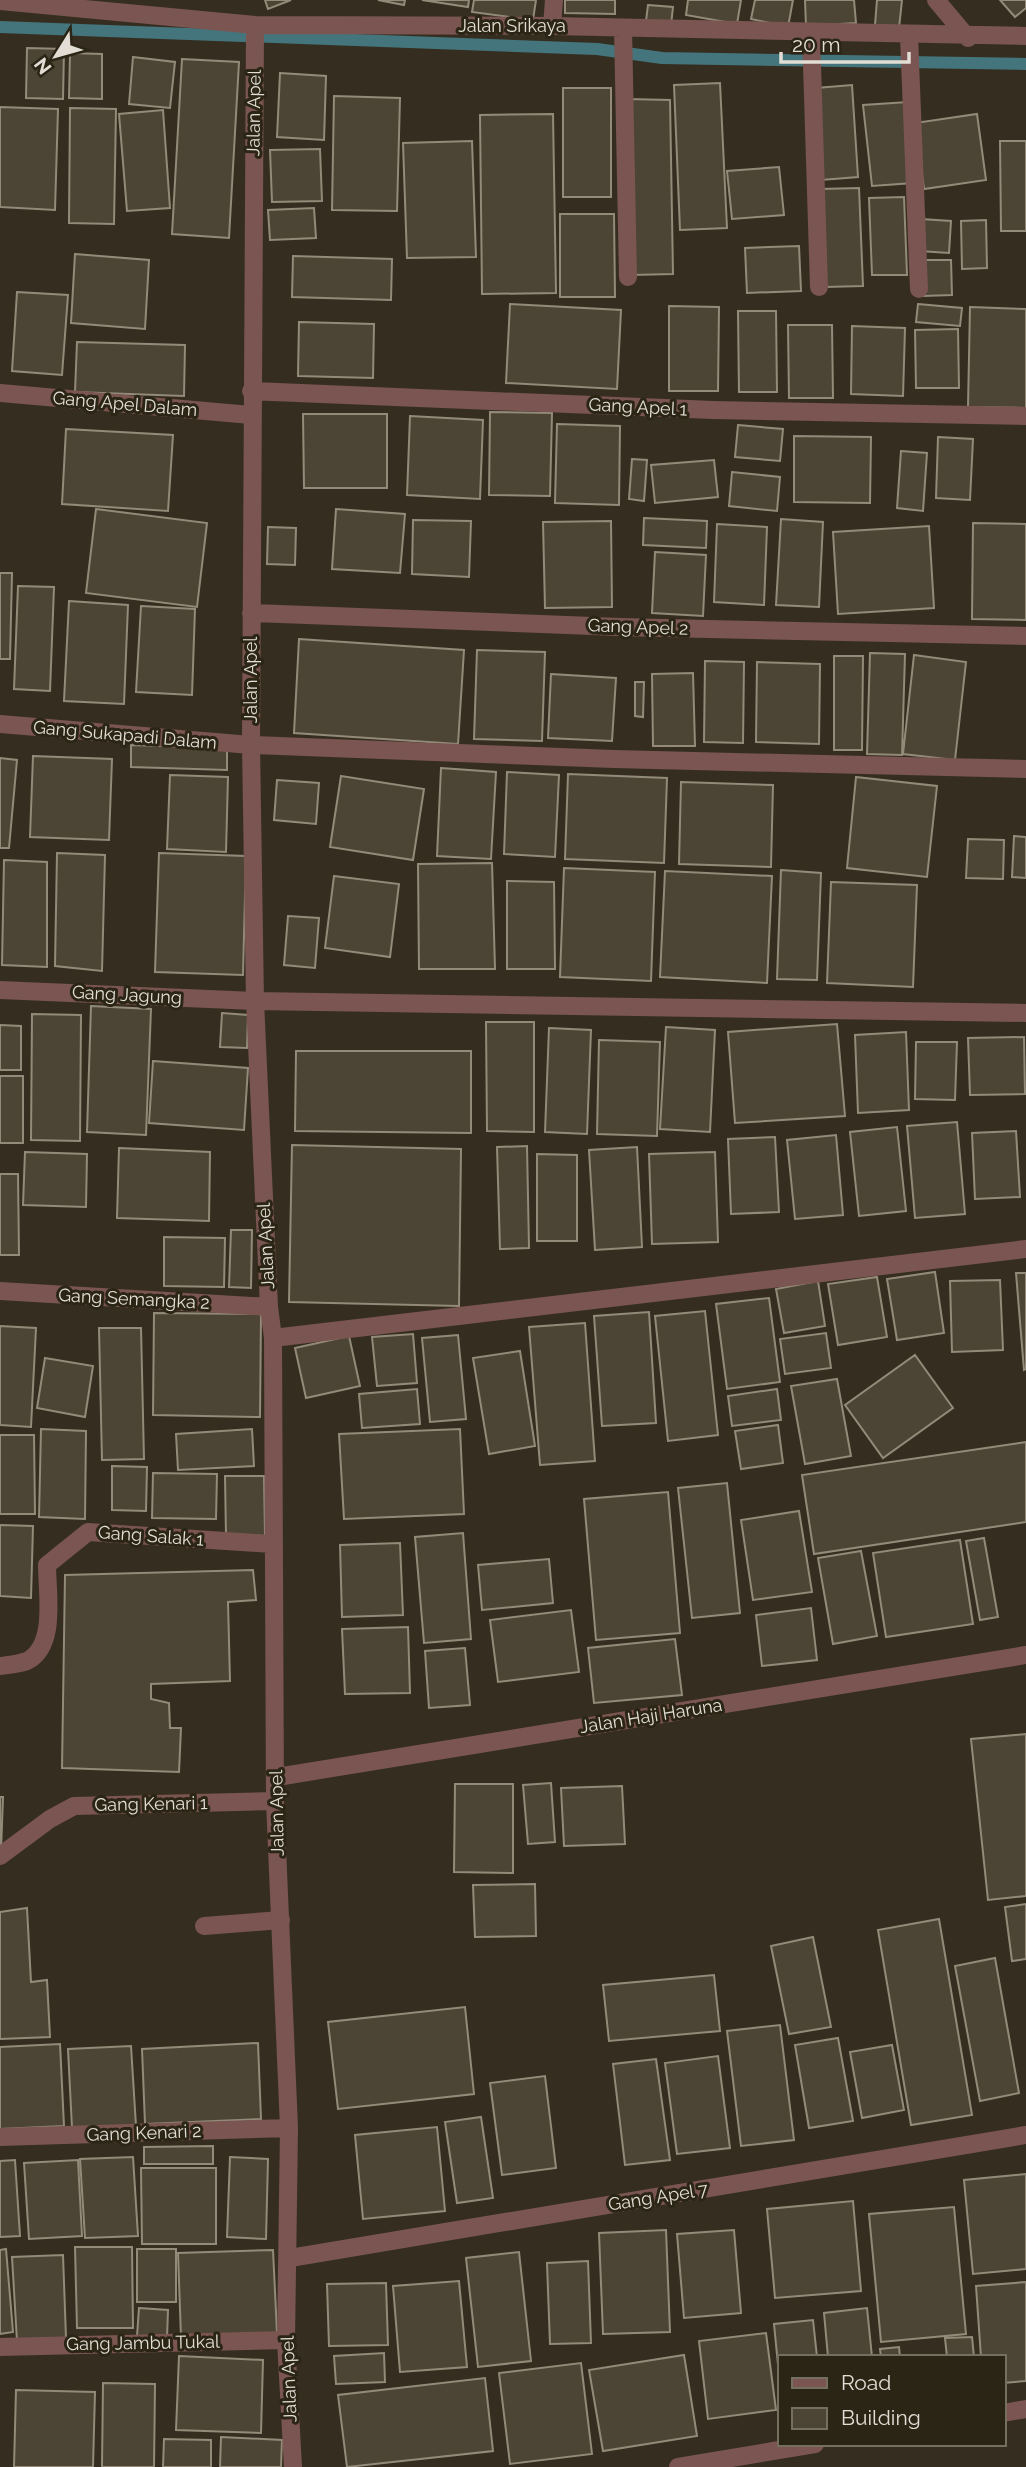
<svg xmlns="http://www.w3.org/2000/svg" width="1026" height="2467" viewBox="0 0 1026 2467" font-family="Raleway,sans-serif">
	<rect width="100%" height="100%" fill="#352e20"/>
	<g fill="none" stroke-linecap="round" stroke-linejoin="round">
		<!-- stream -->
		<path stroke="#44757c" stroke-width="12" d="M0 27 597 49 662 58 1026 64"/>
	</g>
	<!-- building -->
	<path fill="#4c4435" stroke="#938a79" stroke-width="2" d="M265 0H291L268 9Z
		M378 0H405L404 5Z
		M422 0H469L468 7Z
		M474 0H536L533 20 472 12Z
		M565 0H615V14L565 13Z
		M688 0H741L737 24 686 15Z
		M755 0H793L788 27 751 19Z
		M805 0H854L856 23 806 26Z
		M877 0H902L899 28 875 25Z
		M1000 0H1026V8L1015 17Z
		M648 5 673 7 671 25 646 21Z
		M27 48 64 49 63 99 26 98Z
		M70 53 102 54V99L69 98Z
		M133 57 175 62 170 108 129 104Z
		M182 59 239 62 229 238 172 234Z
		M280 73 326 76 324 140 277 137Z
		M720 83 727 228 680 230 674 85Z
		M852 85 858 177 821 180 816 88Z
		M563 88H611V197H563Z
		M334 96 400 98 397 211 332 210Z
		M627 99 670 100 673 274 631 275Z
		M908 102 913 183 872 186 863 105Z
		M0 107 58 109 55 210 0 207Z
		M70 108 116 109 114 224 69 223Z
		M163 110 170 208 127 211 119 114Z
		M553 114 556 293 482 294 480 115Z
		M977 114 986 180 924 189 915 123Z
		M472 141 476 257 407 258 403 143Z
		M1000 141H1026V231H1001Z
		M320 149 322 201 272 202 270 150Z
		M779 167 784 215 732 219 727 171Z
		M859 188 863 286 825 287 820 189Z
		M904 197 907 275H872L869 198Z
		M314 208 316 238 270 240 268 210Z
		M560 214H614L615 297H560Z
		M921 219 951 221 949 253 919 251Z
		M986 220 987 268 962 269 961 221Z
		M799 246 801 291 747 293 745 248Z
		M75 254 149 260 145 329 71 323Z
		M293 256 392 259 391 300 292 297Z
		M922 260H951L952 295 923 296Z
		M17 292 68 295 62 375 12 371Z
		M510 304 621 310 617 389 506 383Z
		M918 304 962 308 960 326 916 322Z
		M669 306 719 307 718 391H669Z
		M970 307 1026 309V408L968 407Z
		M738 311H776L777 392H739Z
		M299 322 374 324 373 378 298 376Z
		M788 325H832L833 398H789Z
		M852 326 905 328 903 396 851 394Z
		M958 329 959 388H916L915 330Z
		M77 342 185 345 184 396 75 392Z
		M490 412 552 413 550 496 489 495Z
		M303 414H387V488H304Z
		M410 416 483 420 480 499 407 495Z
		M557 424 620 426 619 505 555 503Z
		M738 425 783 429 780 461 735 457Z
		M66 429 173 435 168 511 62 504Z
		M794 436 871 437 870 503 794 502Z
		M938 437 973 439 970 500 936 498Z
		M901 451 927 453 923 511 897 508Z
		M632 459 647 460 644 501 629 499Z
		M714 460 718 497 655 503 651 465Z
		M732 472 780 477 777 511 729 506Z
		M96 509 207 523 197 607 86 593Z
		M336 509 405 514 400 573 332 569Z
		M644 518 707 521 706 548 643 545Z
		M781 519 823 522 819 607 776 605Z
		M413 520 471 521 469 577 412 574Z
		M611 521 612 607 545 608 543 522Z
		M973 523 1026 524V620L972 619Z
		M717 524 767 527 764 605 714 602Z
		M929 526 934 608 838 614 833 532Z
		M268 527 296 528 295 565 267 564Z
		M655 552 706 555 703 616 652 613Z
		M0 573H12L10 659H0Z
		M18 586 54 587 50 691 14 689Z
		M69 601 128 605 124 704 64 701Z
		M141 606 195 609 192 695 136 692Z
		M299 639 464 650 458 744 294 733Z
		M477 650 545 652 542 741 474 739Z
		M870 653 905 654 902 755 867 754Z
		M914 655 966 662 955 760 903 754Z
		M834 656H863L862 750H834Z
		M705 661 744 662 743 743 704 742Z
		M757 662 820 664 819 744 756 742Z
		M693 673 695 746H653L652 674Z
		M551 674 616 678 612 741 548 738Z
		M635 682H644L643 717 635 716Z
		M131 745 227 748V770L131 767Z
		M33 756 112 759 109 840 30 837Z
		M0 758 17 760 9 848H0Z
		M441 768 496 772 491 859 437 856Z
		M507 772 559 775 555 857 504 854Z
		M568 774 667 778 664 863 565 859Z
		M170 775 228 777 226 852 167 849Z
		M341 776 424 789 413 860 330 847Z
		M856 777 937 786 927 877 847 868Z
		M277 780 319 783 316 824 274 820Z
		M681 782 773 785 771 867 679 864Z
		M1014 836 1026 837V878L1012 877Z
		M968 839 1004 840 1003 879 966 878Z
		M57 853 105 855 102 971 55 966Z
		M159 853 246 856 243 975 155 972Z
		M4 860 47 862V967L2 965Z
		M492 863 495 969H419L418 864Z
		M564 868 655 872 651 981 560 977Z
		M781 870 821 873 817 980 777 979Z
		M665 871 772 876 767 983 660 977Z
		M334 876 399 884 390 957 325 948Z
		M507 881 554 882 555 969H507Z
		M831 882 917 885 913 987 827 983Z
		M288 916 319 918 315 968 284 965Z
		M91 1006 151 1009 146 1135 87 1132Z
		M222 1013 248 1015 247 1048 220 1047Z
		M32 1014 81 1015 80 1141 31 1140Z
		M486 1022H534V1132L487 1131Z
		M837 1024 845 1116 735 1123 728 1032Z
		M0 1025 21 1026V1070H0Z
		M666 1027 715 1030 710 1132 660 1129Z
		M549 1028 591 1030 587 1134 545 1132Z
		M906 1032 909 1110 858 1113 855 1035Z
		M1024 1037 1025 1094 970 1095 968 1038Z
		M599 1040 660 1042 657 1136 597 1134Z
		M916 1042H957L955 1100 915 1099Z
		M296 1051H471V1133L295 1131Z
		M153 1061 248 1068 244 1130 149 1123Z
		M0 1076H23V1143H0Z
		M957 1122 965 1214 915 1218 907 1126Z
		M897 1127 906 1211 859 1216 850 1132Z
		M1016 1131 1020 1197 975 1199 972 1133Z
		M836 1135 843 1215 795 1219 787 1140Z
		M775 1137 779 1212 731 1214 728 1139Z
		M292 1145 461 1149 459 1306 289 1302Z
		M527 1146 529 1248 500 1249 497 1147Z
		M637 1147 642 1247 595 1250 589 1150Z
		M119 1148 210 1152 209 1221 117 1218Z
		M25 1152 87 1154 86 1207 23 1205Z
		M715 1152 718 1242 652 1244 649 1154Z
		M537 1154 577 1155V1241H537Z
		M0 1174H18L19 1255H0Z
		M231 1230H252L251 1288 229 1287Z
		M164 1237 225 1238 224 1287 164 1286Z
		M935 1272 944 1333 897 1340 887 1279Z
		M1016 1273H1026V1369L1024 1370Z
		M877 1277 887 1337 838 1345 828 1284Z
		M1000 1280 1003 1350 952 1352 950 1281Z
		M818 1281 825 1326 784 1333 776 1289Z
		M769 1298 780 1382 727 1389 716 1304Z
		M705 1311 718 1435 668 1441 655 1316Z
		M649 1312 656 1423 602 1426 594 1316Z
		M154 1313 261 1314 260 1417 153 1415Z
		M585 1323 595 1461 540 1465 529 1327Z
		M0 1326 36 1328 31 1427 0 1425Z
		M99 1328H141L144 1459 102 1460Z
		M826 1333 831 1368 785 1374 780 1339Z
		M413 1334 417 1383 377 1386 372 1337Z
		M458 1335 466 1419 430 1422 422 1338Z
		M349 1336 360 1386 306 1398 295 1348Z
		M520 1351 535 1446 489 1454 473 1358Z
		M915 1355 953 1408 883 1458 845 1405Z
		M45 1358 93 1366 85 1417 37 1408Z
		M837 1379 851 1456 805 1464 791 1386Z
		M417 1389 420 1424 362 1428 359 1394Z
		M777 1389 781 1420 732 1426 728 1396Z
		M778 1425 783 1463 741 1469 735 1431Z
		M41 1429 86 1431 85 1519 39 1517Z
		M252 1429 254 1466 178 1470 176 1434Z
		M460 1429 464 1514 344 1519 339 1434Z
		M0 1435H34L35 1514H0Z
		M1026 1442V1522L814 1554 802 1475Z
		M112 1466 147 1467 146 1511 112 1510Z
		M153 1473 217 1474 216 1519 152 1518Z
		M225 1476H264L265 1536H226Z
		M727 1483 740 1613 692 1618 678 1488Z
		M668 1492 680 1633 596 1640 584 1499Z
		M799 1511 812 1592 753 1600 741 1520Z
		M0 1525 33 1526 31 1598 0 1596Z
		M463 1533 471 1639 424 1643 415 1537Z
		M984 1538 998 1617 980 1620 966 1541Z
		M960 1540 973 1624 886 1637 873 1553Z
		M400 1543 403 1615 342 1617 340 1545Z
		M861 1551 877 1636 833 1644 818 1558Z
		M549 1559 553 1603 482 1610 478 1565Z
		M253 1570 256 1600 228 1602 230 1681 151 1684V1699L169 1703 170 1728H181L179 1772 62 1768 65 1575Z
		M811 1608 817 1660 762 1666 756 1615Z
		M571 1610 579 1672 498 1682 490 1620Z
		M408 1627 410 1693 345 1694 342 1629Z
		M675 1639 682 1695 594 1703 588 1648Z
		M465 1648 470 1705 429 1708 425 1651Z
		M1026 1734V1896L988 1900 971 1739Z
		M551 1783 555 1842 528 1844 523 1785Z
		M455 1784H513V1873L454 1872Z
		M622 1786 625 1844 564 1846 561 1788Z
		M0 1797H3L1 1851H0Z
		M535 1884 536 1936 475 1937 473 1885Z
		M1026 1904V1959L1012 1961 1005 1907Z
		M27 1908 31 1982 47 1980 50 2037 0 2039V1912Z
		M939 1919 972 2115 911 2125 878 1930Z
		M813 1937 831 2027 789 2034 771 1946Z
		M995 1958 1019 2093 980 2101 955 1966Z
		M714 1975 720 2031 609 2041 603 1985Z
		M465 2007 474 2094 338 2109 328 2022Z
		M780 2025 794 2140 741 2146 727 2031Z
		M838 2038 853 2121 809 2128 795 2045Z
		M258 2043 261 2119 145 2124 142 2049Z
		M60 2044 64 2126 0 2129V2047Z
		M892 2045 904 2110 862 2118 850 2052Z
		M131 2046 136 2126 72 2128 68 2049Z
		M718 2056 730 2148 677 2154 665 2063Z
		M656 2059 670 2160 625 2165 613 2064Z
		M545 2076 556 2168 502 2175 490 2083Z
		M481 2117 493 2198 457 2203 445 2122Z
		M437 2127 445 2211 363 2219 355 2135Z
		M213 2146V2164H144V2147Z
		M133 2157 138 2236 85 2238 80 2159Z
		M230 2157 268 2159 266 2239 227 2237Z
		M15 2160 20 2236 0 2237V2161Z
		M78 2160 82 2236 29 2239 24 2163Z
		M141 2168H216V2244H142Z
		M1026 2174V2269L973 2274 964 2180Z
		M853 2201 861 2291 775 2298 767 2209Z
		M954 2207 966 2334 881 2342 869 2214Z
		M666 2230 670 2332 603 2334 599 2233Z
		M734 2230 741 2313 684 2318 677 2234Z
		M75 2247H132L133 2328H77Z
		M6 2249 13 2332 0 2334V2250Z
		M137 2249H176V2302H137Z
		M273 2250 277 2333 181 2337 178 2253Z
		M519 2252 531 2361 478 2367 466 2258Z
		M63 2255 66 2338 17 2341 12 2257Z
		M588 2261 591 2343 550 2344 547 2263Z
		M459 2281 467 2367 400 2372 393 2286Z
		M1026 2282V2381L1003 2383V2357H981L976 2286Z
		M386 2283 388 2345 329 2346 327 2284Z
		M139 2308 168 2310 167 2338 137 2336Z
		M867 2308 872 2357H828L824 2313Z
		M813 2320 817 2357H779V2375L774 2324Z
		M766 2333 776 2410 708 2419 699 2341Z
		M972 2337 974 2357H947L945 2338Z
		M899 2347 900 2357H881L880 2349Z
		M384 2353 385 2382 336 2384 334 2356Z
		M684 2355 697 2436 603 2451 589 2370Z
		M179 2356 263 2360 261 2433 176 2430Z
		M581 2363 592 2454 510 2464 499 2373Z
		M485 2378 493 2451 347 2467 338 2395Z
		M103 2383 155 2384 154 2467H102Z
		M16 2390 95 2392 93 2467H14Z
		M221 2437 282 2440 281 2467H220Z
		M164 2439 211 2440V2467H163Z"/>
	<g fill="none" stroke-linecap="round" stroke-linejoin="round">
		<!-- service -->
		<path stroke="#7b5551" stroke-width="18" d="M204 1926 281 1920"/>
		<!-- minor -->
		<path stroke="#7b5551" stroke-width="18" d="M936 0 968 38
			M0 1 255 25 552 26 1026 36
			M255 25 251 745 255 1001 269 1307 273 1338 275 1801 289 2128 286 2340 293 2467
			M552 26 554 0
			M623 28 628 277
			M811 33 819 287
			M909 36 919 289
			M251 391 713 410 1026 416
			M0 393 251 415
			M251 613 619 627 1026 636
			M0 724 251 745 614 759 1026 769
			M0 990 255 1001 1026 1013
			M0 1291 269 1307
			M273 1338 1026 1249
			M0 1666C8 1665 19 1664 27 1661 57 1646 47 1593 47 1565L88 1532 272 1544
			M277 1777 1026 1655
			M0 1856 50 1819 74 1806 275 1801
			M0 2137 289 2128
			M290 2258 1026 2135
			M0 2347 286 2340
			M1003 2413 1026 2409
			M678 2467 815 2444"/>
	</g>
	<g text-anchor="middle" stroke-width="6" stroke-linejoin="round" paint-order="stroke">
		<!-- street labels -->
		<g font-size="18" fill="#e3ded5" stroke="#2b2516">
			<text x="512" y="32">Jalan Srikaya</text>
			<text transform="translate(254 113) rotate(-89)" y="6">Jalan Apel</text>
			<text transform="translate(125 404) rotate(5)" y="6">Gang Apel Dalam</text>
			<text transform="translate(638 407) rotate(3)" y="6">Gang Apel 1</text>
			<text transform="translate(638 627) rotate(2)" y="6">Gang Apel 2</text>
			<text transform="translate(251 680) rotate(-90)" y="6">Jalan Apel</text>
			<text transform="translate(125 735) rotate(5)" y="6">Gang Sukapadi Dalam</text>
			<text transform="translate(127 995) rotate(3)" y="6">Gang Jagung</text>
			<text transform="translate(266 1246) rotate(-93)" y="6">Jalan Apel</text>
			<text transform="translate(134 1299) rotate(3)" y="6">Gang Semangka 2</text>
			<text transform="translate(151 1536) rotate(4)" y="6">Gang Salak 1</text>
			<text transform="translate(651 1716) rotate(-9)" y="6">Jalan Haji Haruna</text>
			<text transform="translate(151 1804) rotate(-1)" y="6">Gang Kenari 1</text>
			<text transform="translate(277 1813) rotate(-91)" y="6">Jalan Apel</text>
			<text transform="translate(144 2133) rotate(-2)" y="6">Gang Kenari 2</text>
			<text transform="translate(658 2197) rotate(-9)" y="6">Gang Apel 7</text>
			<text transform="translate(143 2343) rotate(-1)" y="6">Gang Jambu Tukal</text>
			<text transform="translate(289 2379) rotate(-92)" y="6">Jalan Apel</text>
		</g>
	</g>
	<!-- legend -->
	<rect x="778" y="2355" width="228" height="91" fill="#2b2516" stroke="#756f62" stroke-width="2"/>
	<rect x="792" y="2378" width="35" height="10" fill="#7b5551" stroke="#756f62" stroke-width="2"/>
	<text x="841" y="2390" font-size="21" fill="#e3ded5">Road</text>
	<rect x="792" y="2408" width="35" height="21" fill="#4c4435" stroke="#756f62" stroke-width="2"/>
	<text x="841" y="2425" font-size="21" fill="#e3ded5">Building</text>
	<!-- north arrow -->
	<g transform="translate(56 56) rotate(233)" stroke="#2b2516" stroke-width="5" paint-order="stroke">
	<path d="M0-5L12 26L0 18L-12 26Z" fill="#e3ded5"/>
	<text y="-10" font-size="19" font-weight="bold" text-anchor="middle" fill="#e3ded5">N</text>
	</g>
	<!-- scale -->
	<path d="M781 52v10h128v-10" fill="none" stroke="#e3ded5" stroke-width="3.5"/>
	<text x="792" y="52" font-size="21" fill="#e3ded5" stroke="#2b2516" stroke-width="5" paint-order="stroke">20 m</text>
</svg>
